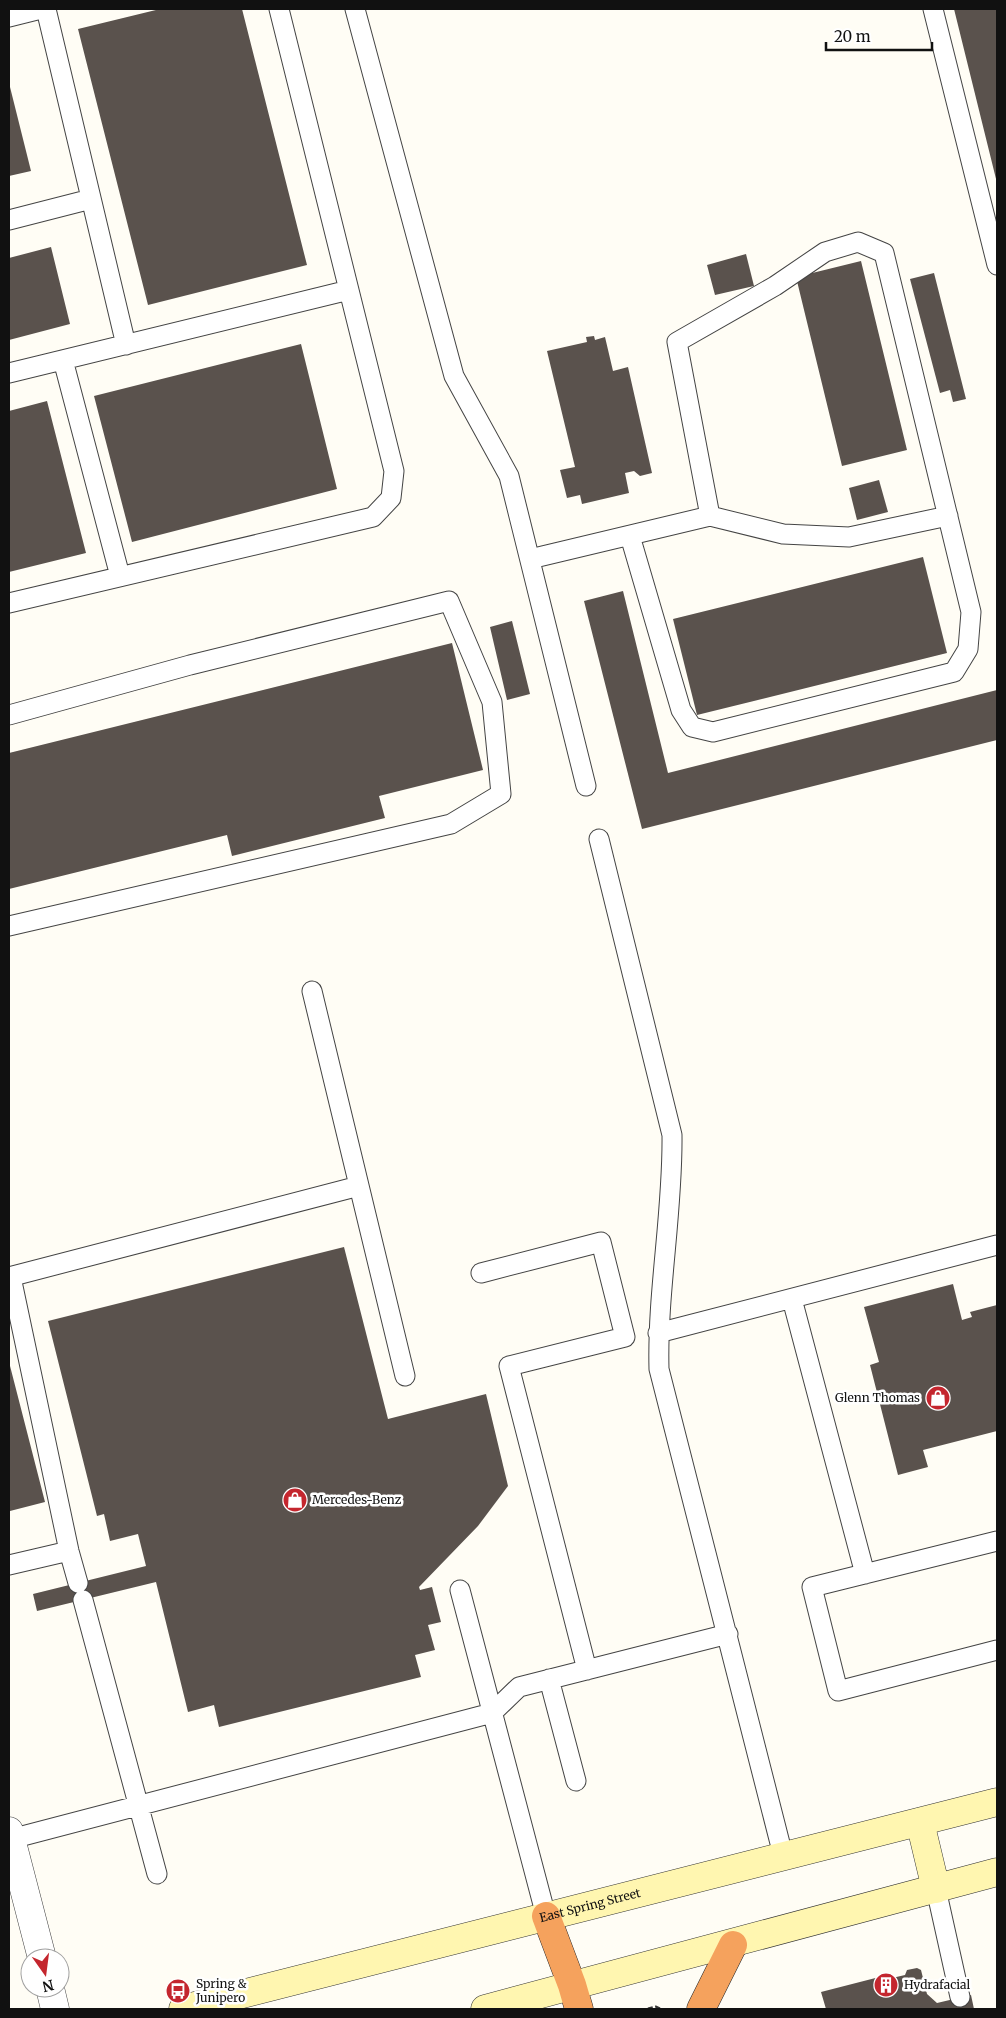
<svg xmlns="http://www.w3.org/2000/svg" width="1006" height="2018" viewBox="0 0 1006 2018" font-family="Merriweather,serif">
	<rect width="100%" height="100%" fill="#fffdf5"/>
	<!-- building -->
	<path fill="#5a524d" d="M160 9H242L307 265 148 305 78 29Z
		M954 9H997V183Z
		M9 83 31 171 9 176Z
		M51 247 70 324 9 340V258Z
		M746 254 754 286 715 295 707 265Z
		M861 261 907 450 842 466 796 277Z
		M934 273 966 399 953 402 950 390 940 393 910 279Z
		M594 336 595 340 605 337 613 371 628 367 652 473 640 476 634 471 625 473 629 493 582 504 580 495 567 498 560 470 575 467 547 351 587 342 586 337Z
		M301 344 337 489 132 542 94 396Z
		M47 401 86 553 9 572V411Z
		M879 480 888 512 857 520 849 488Z
		M923 557 947 653 697 715 673 619Z
		M623 591 668 773 997 690V740L642 829 584 601Z
		M512 621 530 694 507 700 490 627Z
		M452 643 483 770 379 796 385 818 232 856 227 835 9 889V753Z
		M344 1247 388 1419 486 1394 508 1486 478 1526 419 1587 420 1590 432 1587 441 1622 428 1625 435 1650 415 1655 421 1677 219 1727 214 1705 188 1712 156 1582 37 1611 33 1594 146 1566 138 1534 110 1541 104 1514 97 1516 48 1321Z
		M953 1284 962 1320 972 1317 970 1312 997 1305V1431L923 1450 928 1467 898 1475 870 1365 879 1362 864 1307Z
		M9 1362 45 1502 10 1511 9 1505Z
		M917 1968 921 1970 927 1994 937 2003 971 1995 974 2009H826L821 1992 891 1974 892 1978 905 1975 907 1970Z"/>
	<g fill="none" stroke-linecap="round" stroke-linejoin="round">
		<defs>
			<path id="service" d="M46 9 126 345
				M355 9 454 376 509 476 586 786
				M933 9 997 265
				M9 17 41 9
				M9 220 91 199
				M63 360 120 576
				M9 373 349 290
				M630 536 681 710 692 727 713 732 954 672 968 649 971 612 884 253 858 242 825 252 775 286 677 342 710 516
				M530 559 710 516 783 534 849 537 948 516
				M9 603 373 517 391 498 394 471 279 9
				M9 715 190 665 449 601 492 702 501 794 451 824 9 926
				M599 839 672 1135C673 1214 657 1291 659 1369L783 1855
				M312 991 405 1376
				M481 1273 601 1242 625 1337 509 1366 587 1670
				M9 1277 359 1186
				M11 1277 69 1551 78 1583
				M792 1299 865 1574
				M658 1333 997 1245
				M997 1541 812 1587 838 1691 997 1650
				M9 1565 69 1551
				M460 1590 546 1916
				M83 1600 157 1874
				M549 1679 576 1781
				M11 1839 492 1713 519 1687 728 1634
				M936 1889 960 1997"/>
			<path id="tertiary" d="M9 1831 42 1958
				M50 1988 55 2009"/>
			<g id="secondary">
				<path d="M920 1822 936 1889"/>
				<path id="s1" d="M183 2009 997 1802"/>
				<path d="M485 2009 997 1872"/>
			</g>
			<path id="motorway" d="M546 1916 572 1985 579 2009
				M701 2009 733 1945"/>
		</defs>
		<!-- service casing -->
		<use href="#service" stroke="#444" stroke-width="21"/>
		<!-- tertiary casing -->
		<use href="#tertiary" stroke="#444" stroke-width="29"/>
		<!-- secondary casing -->
		<use href="#secondary" stroke="#333" stroke-width="29"/>
		<!-- motorway casing -->
		<use href="#motorway" stroke="#222" stroke-width="29"/>
		<!-- path -->
		<path stroke="#333" stroke-width="3" stroke-dasharray="5 2.5" stroke-linecap="butt" d="M648 2009 656 2007 660 2009"/>
		<!-- service -->
		<use href="#service" stroke="#fff" stroke-width="19"/>
		<!-- tertiary -->
		<use href="#tertiary" stroke="#fff" stroke-width="28"/>
		<!-- secondary -->
		<use href="#secondary" stroke="#fff6b0" stroke-width="28"/>
		<!-- motorway -->
		<use href="#motorway" stroke="#f5a25d" stroke-width="28"/>
	</g>
	<!-- icons -->
	<defs>
		<symbol id="shop-disc" viewBox="-11 -11 22 22"><circle r="9.5" fill="#c4262e" stroke="#fff"/><path d="M-5-2.5h2.3a2.7 3.5 0 0 1 5.4 0H5L5.5 6h-11ZM-1.5-2.5h3a1.5 2.3 0 0 0-3 0Z" fill="#fff"/></symbol>
		<symbol id="building-disc" viewBox="-11 -11 22 22"><circle r="9.5" fill="#c4262e" stroke="#fff"/><path d="M-4-6H4V6H1V3H-1V6H-4ZM-2.5-4.3h1.7v1.8h-1.7ZM.8-4.3h1.7v1.8H.8ZM-2.5-1h1.7V.8h-1.7ZM.8-1h1.7V.8H.8Z" fill="#fff"/></symbol>
		<symbol id="bus-disc" viewBox="-11 -11 22 22"><circle r="9.5" fill="#c4262e" stroke="#fff"/><path d="M-5-6H5V4H4V6H2V4H-2V6H-4V4H-5ZM-3.5-4V0h7V-4ZM-3.5 1.2v1.5H-2V1.2ZM2 1.2v1.5H3.5V1.2Z" fill="#fff"/></symbol>
	</defs>
	<g fill-rule="evenodd">
		<use href="#shop-disc" x="924" y="1384" width="28" height="28"/>
		<use href="#shop-disc" x="281" y="1486" width="28" height="28"/>
		<use href="#building-disc" x="872" y="1971" width="28" height="28"/>
		<use href="#bus-disc" x="164" y="1977" width="28" height="28"/>
	</g>
	<g text-anchor="middle" stroke-width="5" stroke-linejoin="round" paint-order="stroke">
		<!-- poi labels -->
		<g font-size="12" fill="#111" stroke="#fff" text-anchor="start">
			<text x="920" y="1402" text-anchor="end">Glenn Thomas</text>
			<text x="312" y="1504">Mercedes-Benz</text>
			<text x="196" y="1988">Spring &amp;<tspan x="196" dy="14">Junipero</tspan></text>
			<text x="904" y="1989">Hydrafacial</text>
		</g>
		<!-- street labels -->
		<g font-size="12" fill="#111" stroke="#fff">
			<text dy="4" stroke="none"><textPath href="#s1" startOffset="420">East Spring Street</textPath></text>
		</g>
	</g>
	<!-- border -->
	<rect width="1006" height="2018" fill="none" stroke="#111111" stroke-width="20"/>
	<!-- north arrow -->
	<g transform="translate(45 1973) rotate(166)"><circle r="24" fill="#ffffff" stroke="#a0a0a0"/>
	<path d="M0-4L9 19L0 12L-9 19Z" fill="#c4262e"/>
	<text y="-8" font-size="14" font-weight="bold" text-anchor="middle" fill="#111111">N</text>
	</g>
	<!-- scale -->
	<path d="M826 42v8h106v-8" fill="none" stroke="#111111" stroke-width="2.5"/>
	<text x="834" y="42" font-size="15" fill="#111111" stroke="#ffffff" stroke-width="4" paint-order="stroke">20 m</text>
</svg>
